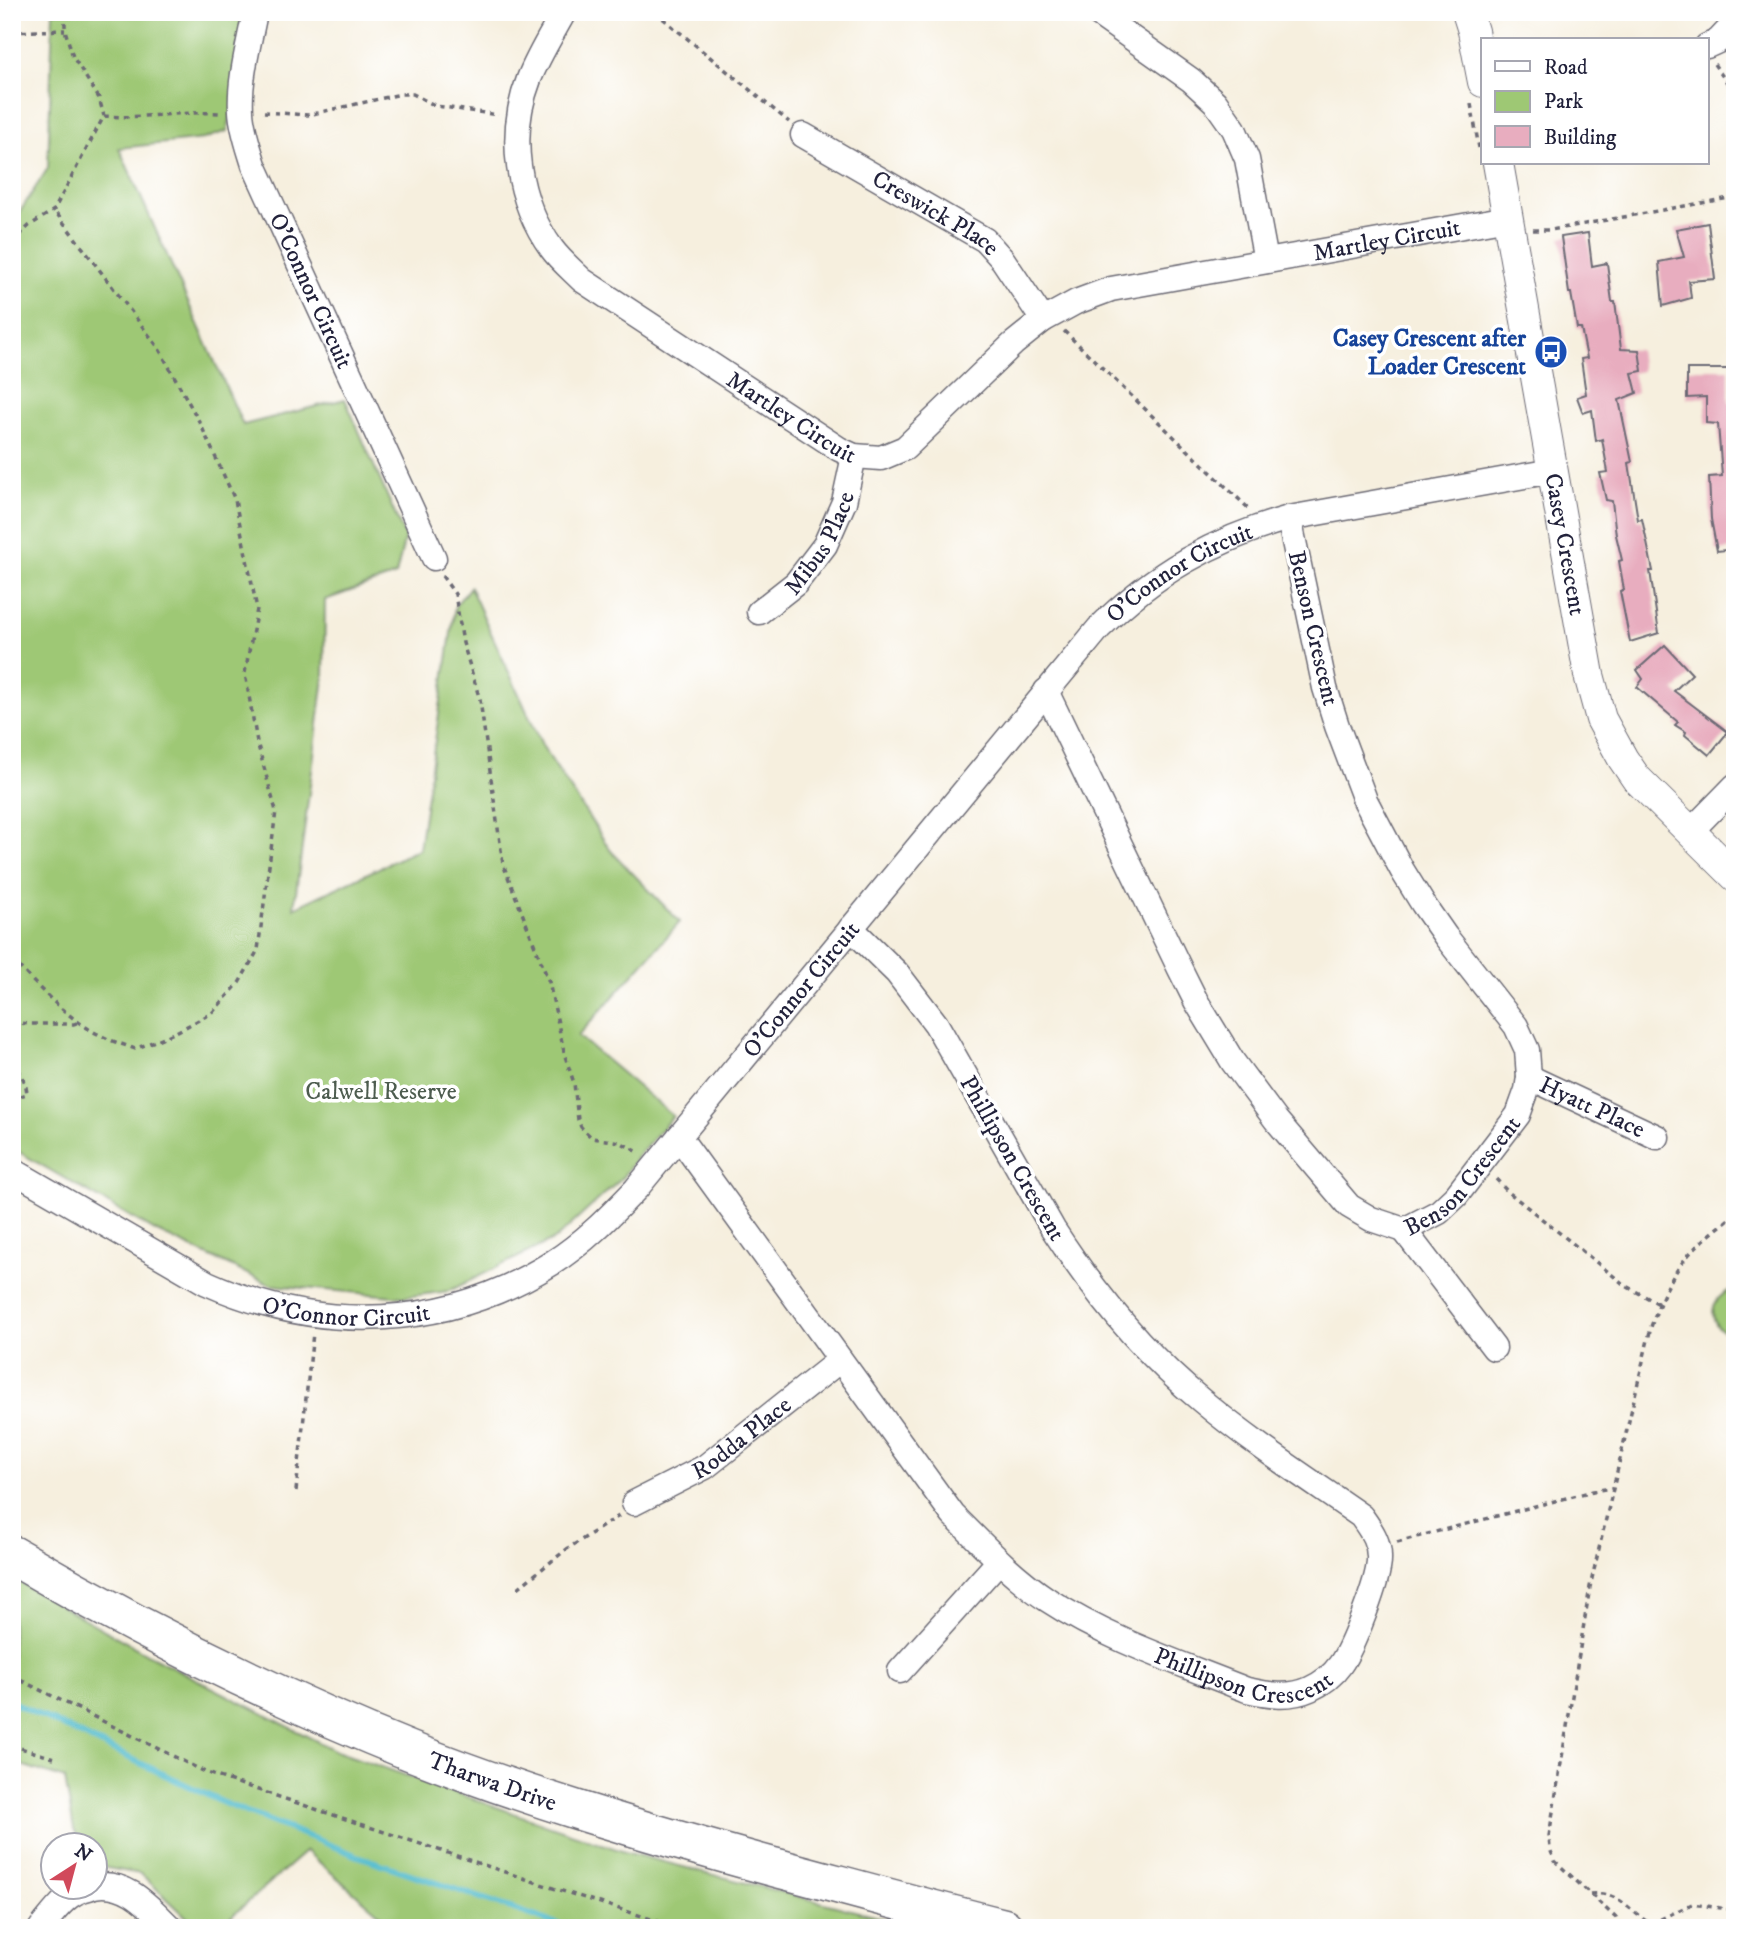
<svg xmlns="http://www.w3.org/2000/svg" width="1747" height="1940" viewBox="0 0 1747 1940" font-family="'IM FELL DW Pica',serif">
	<rect width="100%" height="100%" fill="#fff"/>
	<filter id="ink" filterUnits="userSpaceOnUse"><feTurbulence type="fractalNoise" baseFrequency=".0143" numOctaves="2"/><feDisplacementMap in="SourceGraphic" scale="14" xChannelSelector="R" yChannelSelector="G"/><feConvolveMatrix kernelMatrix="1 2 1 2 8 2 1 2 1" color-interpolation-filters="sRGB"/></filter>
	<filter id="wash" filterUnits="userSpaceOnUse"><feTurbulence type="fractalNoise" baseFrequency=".00686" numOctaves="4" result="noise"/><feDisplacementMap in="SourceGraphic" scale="28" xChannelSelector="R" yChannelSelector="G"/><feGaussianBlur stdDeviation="1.57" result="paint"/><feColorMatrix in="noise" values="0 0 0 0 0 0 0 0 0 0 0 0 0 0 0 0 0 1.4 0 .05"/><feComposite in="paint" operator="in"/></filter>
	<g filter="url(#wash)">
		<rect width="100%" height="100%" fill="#f6efde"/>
		<!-- green -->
		<path fill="#9ec874" stroke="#607558" stroke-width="2" d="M53 12H250L236 98 227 131 204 139 119 148 243 425 345 399 405 537 396 575 325 600 324 678 294 908 419 849 455 606 470 587 543 747 611 851 680 922 578 1036 673 1116 641 1152 621 1179 557 1238 449 1291 404 1297 271 1285 157 1232 12 1148V224L48 168Z
			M1735 1289V1336C1706 1330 1706 1296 1735 1289Z
			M12 1578 149 1655 336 1751 625 1852 921 1928H396L306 1851 218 1928H198L141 1874 95 1866 94 1846 83 1845 74 1830 65 1779 12 1762Z"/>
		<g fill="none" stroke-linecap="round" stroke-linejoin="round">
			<!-- stream -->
			<path stroke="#51bbcd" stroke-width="6" d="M12 1702 226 1804 358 1856 569 1928"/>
		</g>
		<g id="blocks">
			<!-- building -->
			<path fill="#e8adbf" d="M1708 223 1715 279 1689 281 1691 298 1663 306 1659 262 1684 257 1676 229Z
				M1588 233 1592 266 1607 263 1612 302H1615L1621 349 1639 350 1642 371 1632 373 1637 393 1619 400 1632 462 1629 463 1638 520 1642 519 1653 571H1650L1659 633 1630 642 1620 591 1624 590 1619 561 1622 560 1616 535 1612 501 1606 500 1600 473 1608 472 1602 439 1596 441 1592 410 1583 413 1577 397 1586 394 1581 359 1587 358 1581 328H1577L1571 293H1569L1561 237Z
				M1687 369H1729V402H1735V549L1717 551 1711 519 1709 477 1722 476 1718 424 1706 423V397L1687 398Z
				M1665 645 1692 674 1674 691 1728 732 1709 755 1685 735 1686 732 1675 725 1678 722 1637 687 1643 679 1637 670Z"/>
		</g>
	</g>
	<g filter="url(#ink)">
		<use href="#blocks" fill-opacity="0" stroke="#6c6a74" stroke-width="2"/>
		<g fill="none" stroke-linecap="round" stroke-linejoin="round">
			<defs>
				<g id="minor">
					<path id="s1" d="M255 12C249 44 239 79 241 111 242 130 249 148 254 165L434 558"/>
					<path id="s2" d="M564 12C552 34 538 56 529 79 507 135 517 201 552 249 560 260 572 270 582 280L839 449 854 456 881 458 905 448 1013 344 1043 320 1076 302 1111 289 1508 218"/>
					<path d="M1095 12 1191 80 1215 102 1234 129 1247 159 1266 261"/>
					<path d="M1707 46 1718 41 1735 23"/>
					<path id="s3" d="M803 135 985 240 1003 260 1043 320"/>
					<path id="s4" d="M759 612 796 583 825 545 844 502 854 456"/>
					<path id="s5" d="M1046 691 1180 969 1196 1001 1233 1062 1276 1120 1349 1206 1371 1219 1404 1230 1439 1212 1456 1196 1518 1115 1527 1090 1529 1077 1527 1050 1516 1026 1446 937 1423 904 1402 870 1365 800 1337 726 1325 688 1289 518"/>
					<path d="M1690 832 1735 786"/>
					<path id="s6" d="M1529 1077 1657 1137"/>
					<path id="s7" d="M679 1137 953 1515C983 1545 1013 1577 1048 1600 1109 1640 1180 1663 1247 1690 1269 1695 1290 1698 1310 1689 1321 1684 1333 1675 1340 1665 1352 1649 1379 1580 1379 1560 1380 1542 1371 1530 1361 1516 1308 1479 1252 1443 1202 1401 1143 1353 1094 1292 1053 1229L936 1024 897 973 851 928"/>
					<path id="s8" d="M12 1170 207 1283C321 1334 445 1330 552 1263 584 1243 610 1216 636 1189L1099 628C1154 573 1214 539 1289 518L1552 471"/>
					<path d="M1404 1230 1494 1348"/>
					<path id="s9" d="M634 1503 705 1467 840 1360"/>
					<path d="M900 1671 999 1561"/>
					<path d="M94 1886C127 1879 150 1908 171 1928"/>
					<path d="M41 1928C55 1911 67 1892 89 1888"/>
				</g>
				<g id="tertiary">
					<path d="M1467 12 1473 31 1483 82"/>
					<path id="s10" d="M1498 163 1589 675 1601 719 1623 759 1636 778 1735 876"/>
				</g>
				<g id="primary">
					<path id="s11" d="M12 1555C140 1630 273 1696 410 1751 526 1797 646 1832 766 1865 845 1886 924 1908 1004 1928"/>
				</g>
			</defs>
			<!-- minor casing -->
			<use href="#minor" stroke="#6c6a74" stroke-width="27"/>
			<!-- tertiary casing -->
			<use href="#tertiary" stroke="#6c6a74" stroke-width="32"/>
			<!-- primary casing -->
			<use href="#primary" stroke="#6c6a74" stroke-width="41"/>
			<!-- path -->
			<path stroke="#6c6a74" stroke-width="3.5" stroke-dasharray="5 5" stroke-linecap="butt" d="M65 12V30L73 57 99 98 104 116
				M655 12 789 122
				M12 32 65 30
				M1714 64 1735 94
				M1471 104 1479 148
				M264 112 308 115 401 94H413L436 106 498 115
				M1533 230H1551L1735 197
				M12 243 29 226 54 210 104 116C143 119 182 111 221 113
				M1064 331 1248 508
				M442 576 455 594 463 643 480 700 503 864 549 982 565 1056 574 1083 578 1120 581 1127 592 1138 620 1142 640 1153
				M12 959C37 986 70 1022 104 1037 114 1042 125 1045 135 1049L174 1033 212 1013 239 983 258 950 276 811 257 742 245 673 257 609 235 500 200 423 158 347 54 210
				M12 1022 29 1024H74L79 1022
				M12 1060C20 1071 26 1081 27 1094L12 1098
				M1496 1179 1507 1191 1626 1286 1659 1304
				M296 1491 313 1333
				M1397 1542 1593 1491 1612 1488
				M518 1588 567 1549 619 1516
				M12 1676 207 1773 559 1890 680 1928
				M12 1750 17 1747 54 1758
				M1590 1894C1619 1891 1627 1909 1649 1923L1657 1921 1692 1904 1735 1910
				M1620 1928 1616 1918 1555 1861 1550 1849 1549 1836 1590 1587 1651 1327C1661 1297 1674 1268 1697 1246 1709 1235 1722 1225 1735 1214"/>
			<!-- minor -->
			<use href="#minor" stroke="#fff" stroke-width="24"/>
			<!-- tertiary -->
			<use href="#tertiary" stroke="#fff" stroke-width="30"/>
			<!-- primary -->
			<use href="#primary" stroke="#fff" stroke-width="38"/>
		</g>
	</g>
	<!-- icons -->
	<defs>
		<symbol id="bus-disc" viewBox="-11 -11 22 22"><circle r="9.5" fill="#1a4fb4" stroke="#fff"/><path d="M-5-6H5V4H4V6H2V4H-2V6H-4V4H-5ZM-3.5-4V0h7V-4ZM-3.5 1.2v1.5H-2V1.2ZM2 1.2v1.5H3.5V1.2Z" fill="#fff"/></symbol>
	</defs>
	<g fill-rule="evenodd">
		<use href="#bus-disc" x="1532" y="333" width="38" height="38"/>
	</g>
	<g text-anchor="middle" stroke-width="7" stroke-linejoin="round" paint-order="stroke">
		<!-- street labels -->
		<g font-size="24" fill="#22223b" stroke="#fff">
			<text dy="8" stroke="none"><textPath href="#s3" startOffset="154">Creswick Place</textPath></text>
			<text dy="8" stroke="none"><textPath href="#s2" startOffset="1218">Martley Circuit</textPath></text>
			<text dy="8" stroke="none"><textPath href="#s1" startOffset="294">O'Connor Circuit</textPath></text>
			<text dy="8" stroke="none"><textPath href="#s2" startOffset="548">Martley Circuit</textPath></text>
			<text dy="8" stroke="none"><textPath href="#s4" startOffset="94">Mibus Place</textPath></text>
			<text dy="8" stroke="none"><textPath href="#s10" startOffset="387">Casey Crescent</textPath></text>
			<text dy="8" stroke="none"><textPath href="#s8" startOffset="1524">O'Connor Circuit</textPath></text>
			<text transform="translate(1314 628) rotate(77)" y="8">Benson Crescent</text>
			<text dy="8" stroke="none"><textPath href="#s8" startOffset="957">O'Connor Circuit</textPath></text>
			<text dy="8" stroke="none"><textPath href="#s6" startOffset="70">Hyatt Place</textPath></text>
			<text transform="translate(1013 1158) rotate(60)" y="8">Phillipson Crescent</text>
			<text dy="8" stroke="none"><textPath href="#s5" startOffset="742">Benson Crescent</textPath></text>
			<text dy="8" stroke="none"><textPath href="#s8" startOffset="369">O'Connor Circuit</textPath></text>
			<text dy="8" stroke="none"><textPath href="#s9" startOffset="126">Rodda Place</textPath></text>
			<text dy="8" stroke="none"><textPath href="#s7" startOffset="808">Phillipson Crescent</textPath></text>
			<text dy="8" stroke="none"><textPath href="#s11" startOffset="532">Tharwa Drive</textPath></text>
		</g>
		<!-- transit labels -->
		<g font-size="24" font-weight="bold" fill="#164399" stroke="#fff" text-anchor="end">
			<text x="1526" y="346">Casey Crescent after<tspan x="1526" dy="28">Loader Crescent</tspan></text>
		</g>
		<!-- park labels -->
		<g font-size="24" fill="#4d5c4f" stroke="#fff">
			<text x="381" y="1099">Calwell Reserve</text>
		</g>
	</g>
	<!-- margin -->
	<rect width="1747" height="1940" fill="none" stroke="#fff" stroke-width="42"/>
	<!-- legend -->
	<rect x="1481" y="38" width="228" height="126" fill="#ffffff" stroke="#a7a7b1" stroke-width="2"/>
	<rect x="1495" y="61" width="35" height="10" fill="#ffffff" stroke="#a7a7b1" stroke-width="2"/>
	<text x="1544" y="74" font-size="21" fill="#22223b">Road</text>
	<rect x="1495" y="91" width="35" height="21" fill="#9ec874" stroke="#a7a7b1" stroke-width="2"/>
	<text x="1544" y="108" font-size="21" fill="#22223b">Park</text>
	<rect x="1495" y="126" width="35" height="21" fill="#e8adbf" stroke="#a7a7b1" stroke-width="2"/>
	<text x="1544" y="144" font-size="21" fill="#22223b">Building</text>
	<!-- north arrow -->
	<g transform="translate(74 1866) rotate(36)"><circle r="33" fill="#ffffff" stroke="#a7a7b1" stroke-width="2"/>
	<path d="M0-5L12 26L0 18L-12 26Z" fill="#d1495b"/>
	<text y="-10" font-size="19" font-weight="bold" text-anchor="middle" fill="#22223b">N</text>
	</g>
</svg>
